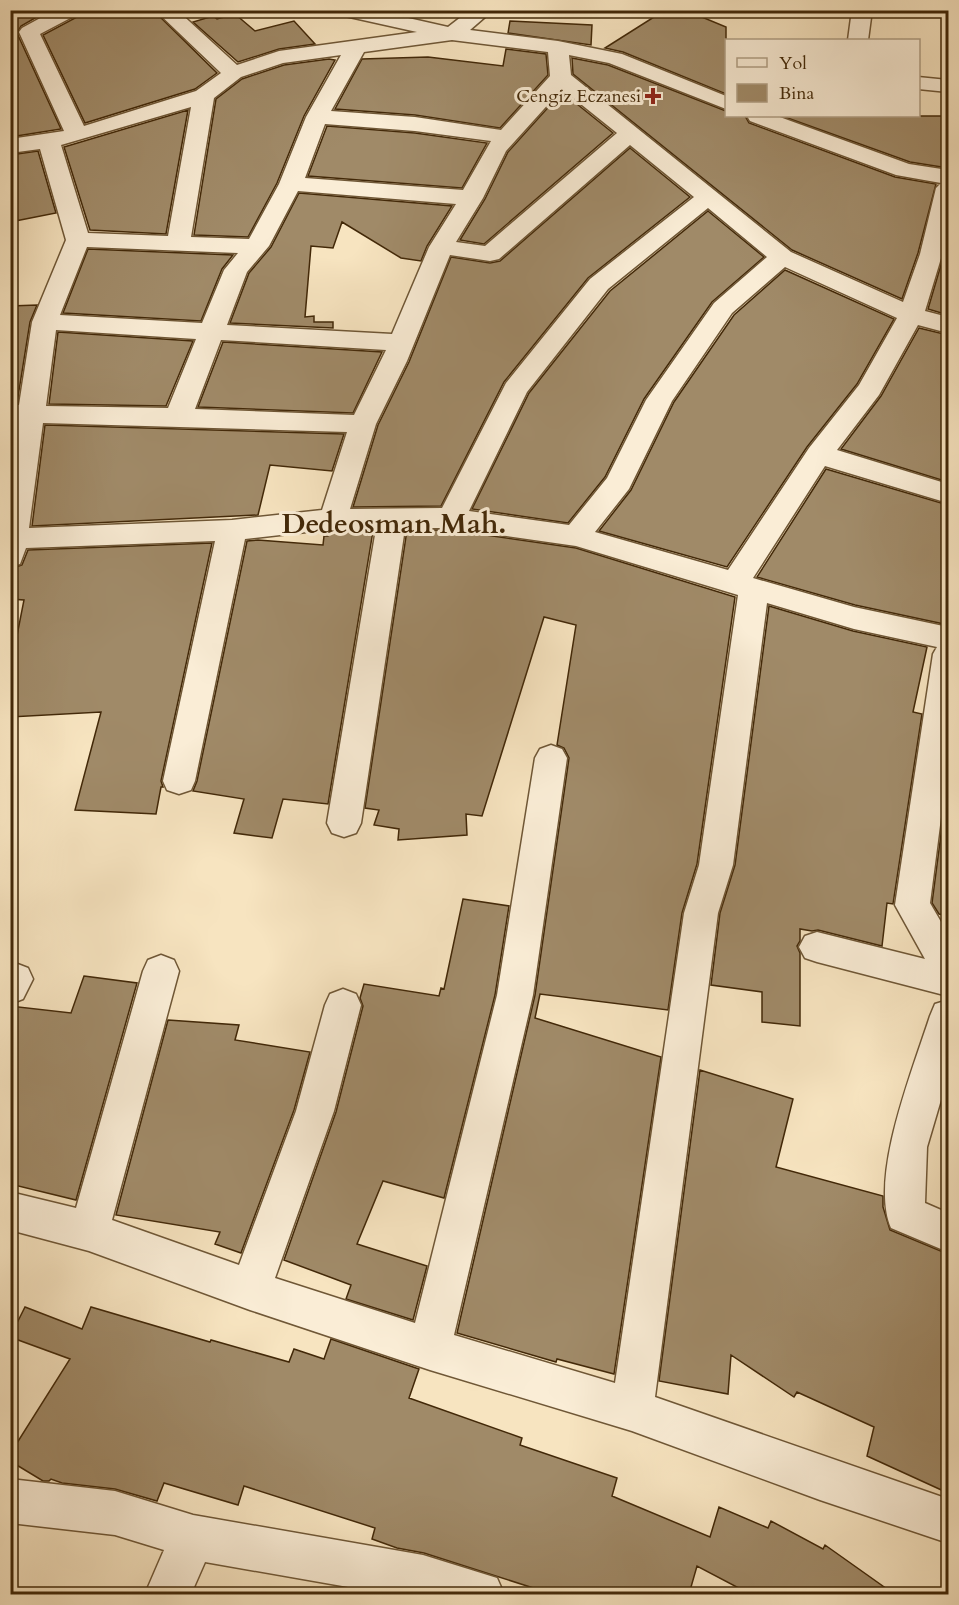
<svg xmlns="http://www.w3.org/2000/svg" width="959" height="1605" viewBox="0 0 959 1605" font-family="Cardo,serif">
	<rect width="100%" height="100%" fill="#f7e4c0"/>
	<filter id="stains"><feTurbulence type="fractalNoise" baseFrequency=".00333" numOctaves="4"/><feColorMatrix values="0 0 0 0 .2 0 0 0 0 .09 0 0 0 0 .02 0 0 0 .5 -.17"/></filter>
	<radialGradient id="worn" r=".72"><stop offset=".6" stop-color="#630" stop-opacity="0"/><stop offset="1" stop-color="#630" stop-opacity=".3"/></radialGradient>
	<!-- building -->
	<path fill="#a08a68" stroke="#422808" stroke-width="1.5" d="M10 10H49L21 26 17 33 61 129 10 137Z
		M83 10H153L217 73 195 89 85 123 43 35 79 16Z
		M665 10H685L726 27V94L623 52 605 48Z
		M235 14 255 31 294 21 315 44 279 49 238 62 193 22 213 16 217 19Z
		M510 21 592 25 591 45 508 33Z
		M506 49 546 54 548 75 500 128 415 115 335 109 362 59 428 57 503 66Z
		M572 58 608 65 726 111V116H745L749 123 895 177 936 184 918 253 902 299 792 250 573 74Z
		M329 59 335 60 304 116 277 183 248 237 194 235 216 99 242 79 284 65Z
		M562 92 613 133 484 244 460 240 485 199 508 152Z
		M188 110 166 234 90 230 64 147Z
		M782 116H948V168L910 162Z
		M327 126 415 133 487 143 462 188 308 176Z
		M630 148 690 197 588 278 504 382 441 506 353 507 378 425 409 362 451 257 490 263 500 261Z
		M38 151 56 213 10 222V155Z
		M299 193 452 206 427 246 421 261 401 258 342 222 333 248 311 246 305 317 314 316V322H333V328L230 323 249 273 271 247Z
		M708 211 764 257 712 302 644 399 605 477 568 523 472 509 529 393 610 291Z
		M948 241V315L928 309Z
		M88 249 233 255 222 269 201 321 63 313Z
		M785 270 894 319 857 384 807 447 727 567 599 531 631 490 674 402 734 315Z
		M37 305 30 322 17 403H10V306Z
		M919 328 948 335V482L841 449 881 396Z
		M58 332 193 341 166 406 49 404Z
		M223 342 382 352 353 413 198 407Z
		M45 425 344 434 332 471 270 465 258 515 32 526Z
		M826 469 948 505V606L944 624 855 605 757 577Z
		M407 530H451L576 548 735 597 697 864 682 913 668 1010 540 994 535 1018 661 1057 614 1374 557 1359 556 1362 457 1333 535 995 569 758 564 748 557 745 576 625 544 617 482 816 466 814 467 835 398 840 399 829 374 825 379 810 365 808Z
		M373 531 328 804 283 799 272 838 234 833 244 799 193 791 197 781 247 541 258 540 323 545 324 536H328L330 532Z
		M212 543 161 781 163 787H161L156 814 75 810 101 712 10 717V671L24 600 10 599V569L22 565 28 550Z
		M769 606 853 631 927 647 913 712 922 714 893 904 887 903 882 946 818 930 812 931 800 929V941L797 946 800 953V1026L762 1022V992L711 985 720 913 735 865Z
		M943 819 948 821V916L939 914 932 903Z
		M463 899 509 906 495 995 444 1198 383 1181 357 1244 427 1266 413 1320 346 1299 351 1285 284 1260 336 1112 363 1006 360 998 364 984 439 996 441 988 444 989Z
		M84 976 137 983 76 1200 10 1184V1006L71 1013Z
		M168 1020 239 1025 235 1040 310 1052 294 1110 241 1253 215 1244 220 1232 116 1215Z
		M700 1070 793 1099 776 1167 883 1196V1207L890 1230 948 1254V1493L867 1456 874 1427 797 1392 794 1397 731 1355 728 1394 659 1381Z
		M25 1307 82 1329 91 1307 210 1342 211 1340 289 1362 294 1349 324 1359 331 1339 419 1369 409 1398 522 1438 520 1445 617 1478 612 1496 710 1537 719 1507 768 1528 771 1521 823 1549 825 1545 894 1594H750L697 1566 689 1594H552L424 1553 397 1548 372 1539 375 1528 244 1486 238 1505 164 1483 157 1501 115 1489 62 1483 51 1479 49 1481H43L10 1461V1454L70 1359 10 1337Z"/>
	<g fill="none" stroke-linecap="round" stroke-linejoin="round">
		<defs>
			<path id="minor" d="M55 10H81L78 14 40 34 84 126 196 91 221 73 155 10H177L237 65 279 51 417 32 336 14 333 10H373L448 27 470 10H493L470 30 558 41 622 54 726 96V109L609 63 569 55 571 75 791 252 903 302 920 254 936 188 941 183 896 175 750 121 747 116H777L909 164 948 170V235L925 311 948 317V333L918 325 879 395 837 450 948 484V503L825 466 753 578 854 607 948 627V763L930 903 948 934V996L817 962 805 958 799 947 805 936 817 932 925 959 895 905 933 654 937 647 854 629 767 603 733 865 718 913 655 1397 948 1499V1543L820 1500 632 1431 430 1370 250 1310 89 1251 10 1230V1192L76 1208 143 971 148 960 161 955 174 960 179 971 112 1220 239 1265 296 1111 325 1005 330 994 343 989 356 994 361 1005 334 1111 275 1278 415 1323 497 995 535 758 540 749 551 745 562 749 567 758 533 995 454 1335 615 1383 684 913 699 865 738 595 576 546 451 528H405L361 823 356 833 344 837 332 833 327 823 376 529H333L245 539 195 781 191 790 179 794 167 790 163 781 215 541 26 548 20 564 10 567V461L17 423H10V405H19L32 322 66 240 40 149 10 153V139L64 131 19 32 22 28ZM452 40 548 52 550 76 501 130 415 117 331 111 364 52ZM341 55 306 117 279 184 249 239 191 237 214 98 241 77 283 63ZM562 89 617 133 485 246 456 242 483 198 506 151ZM191 107 168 236 88 233 61 145ZM325 124 415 131 491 141 463 190 305 178ZM630 145 694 197 590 279 506 383 442 508 350 509 376 424 407 361 450 255 490 261 499 259ZM298 191 456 204 429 247 392 334 227 325 247 272 269 246ZM708 208 767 257 714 303 646 400 607 478 569 525 469 511 527 392 608 289ZM87 247 238 253 224 270 202 323 60 315ZM785 267 897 318 859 385 809 448 728 570 595 532 629 489 672 401 732 313ZM56 330 196 339 168 408 46 406ZM221 340 386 350 354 415 195 409ZM43 423 347 432 322 510 232 520 29 528Z
				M852 10H872L868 40H848Z
				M918 77 948 80V92L918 89Z
				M15 963 28 968 33 979 23 999 10 1004V965Z
				M948 1000V1076L927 1147 925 1203 948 1213V1252L891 1228C869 1177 913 1069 930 1016L935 1004Z
				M10 1479 115 1491 193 1515 423 1555 497 1578 504 1594H388L205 1562 191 1594H145L164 1550 115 1535 10 1523Z"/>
		</defs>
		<!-- minor casing -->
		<use href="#minor" stroke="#6f5736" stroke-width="3"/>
		<!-- minor -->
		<use href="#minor" fill="#faedd6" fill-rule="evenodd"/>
	</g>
	<!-- markers -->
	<path fill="#8f2418" stroke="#faedd6" stroke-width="2" d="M650 87h6v6h6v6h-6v6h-6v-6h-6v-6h6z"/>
	<g text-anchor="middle" stroke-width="6" stroke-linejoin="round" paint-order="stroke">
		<!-- far-poi labels -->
		<g font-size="18" fill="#422808" stroke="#faedd6" text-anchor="end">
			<text x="641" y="102">Cengiz Eczanesi</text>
		</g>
		<!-- district labels -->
		<g font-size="28" font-weight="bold" fill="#422808" stroke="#faedd6">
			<text x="394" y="533">Dedeosman Mah.</text>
		</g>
	</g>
	<!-- margin -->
	<rect width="959" height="1605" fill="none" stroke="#f7e4c0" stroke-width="36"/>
	<rect x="12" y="12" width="935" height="1581" fill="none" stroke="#422808" stroke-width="3"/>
	<rect x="18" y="18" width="923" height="1569" fill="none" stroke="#422808" stroke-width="1.5"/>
	<!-- legend -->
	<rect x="725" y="39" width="195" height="78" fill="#faedd6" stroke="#b09e84" stroke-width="1.5"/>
	<rect x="737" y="58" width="30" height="9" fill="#faedd6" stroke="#b09e84" stroke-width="1.5"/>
	<text x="779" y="69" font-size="18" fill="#422808">Yol</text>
	<rect x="737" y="84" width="30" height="18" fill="#a08a68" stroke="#b09e84" stroke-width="1.5"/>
	<text x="779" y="99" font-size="18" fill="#422808">Bina</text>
	<rect width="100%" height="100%" filter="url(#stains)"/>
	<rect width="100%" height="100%" fill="url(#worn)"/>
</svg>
